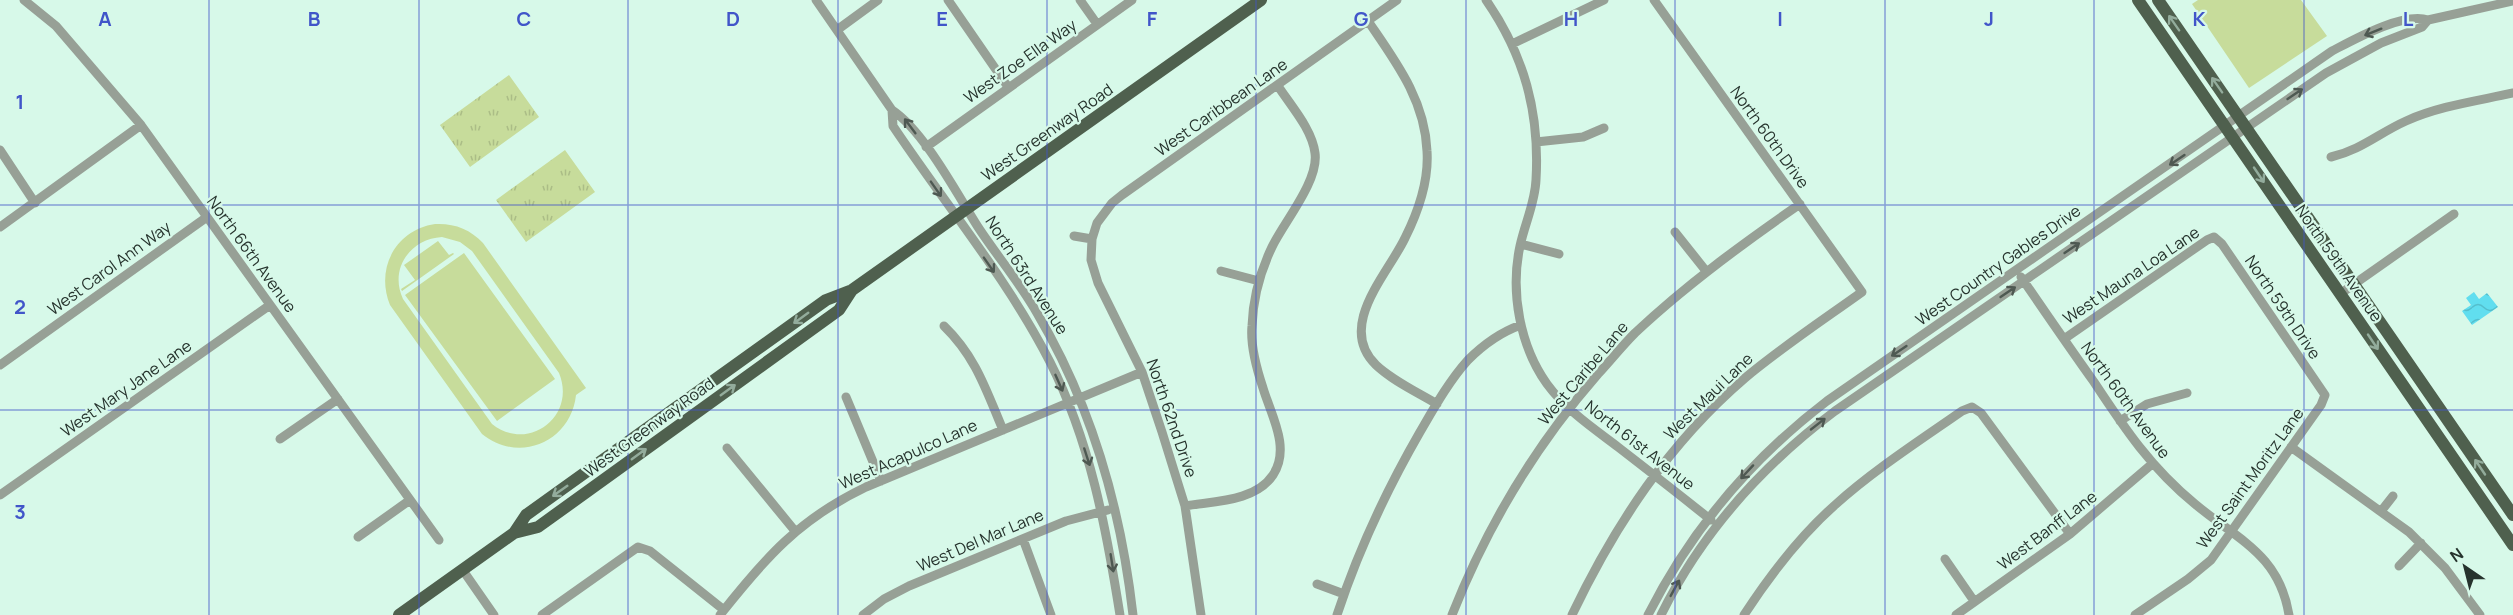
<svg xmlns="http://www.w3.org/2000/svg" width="2513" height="615" viewBox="0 0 2513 615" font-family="Manrope,sans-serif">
	<defs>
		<pattern id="park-tufts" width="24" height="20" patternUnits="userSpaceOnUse" patternTransform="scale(1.5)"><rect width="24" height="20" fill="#c7dc9b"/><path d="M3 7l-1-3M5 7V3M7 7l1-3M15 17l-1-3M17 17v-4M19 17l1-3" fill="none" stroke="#abbd86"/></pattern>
		<pattern id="water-waves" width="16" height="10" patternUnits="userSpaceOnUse" patternTransform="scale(1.5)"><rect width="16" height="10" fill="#61deef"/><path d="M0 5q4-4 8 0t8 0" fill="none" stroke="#54bfcd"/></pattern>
	</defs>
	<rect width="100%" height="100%" fill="#d7f9e9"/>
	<!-- grass -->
	<path fill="#c7dc9b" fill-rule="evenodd" d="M2198 0H2301L2327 36 2249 88 2192 4Z
		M435 224C454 223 470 229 483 243L586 388 576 395C571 442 519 464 482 434L390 305C375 268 396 230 435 224ZM442 237 460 242 472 251 559 373C577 416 528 453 492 424L403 299C389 269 410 239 442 237Z
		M438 241 449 255 453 253 454 254 402 291 401 289 415 280 404 265Z
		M464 253 555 379 497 421 405 295Z"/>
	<!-- park -->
	<path fill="url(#park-tufts)" d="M509 75 539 117 470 167 440 125Z
		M565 150 595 192 526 242 496 200Z"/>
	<!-- water -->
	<path fill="url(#water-waves)" d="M2474 292 2479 299 2487 293 2498 307 2472 325 2462 311 2471 305 2466 298Z"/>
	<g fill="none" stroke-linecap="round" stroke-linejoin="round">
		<!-- minor -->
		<path stroke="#97a096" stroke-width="9" d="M24 0 56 26 141 125 439 540
			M816 0 892 110C924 131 957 194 978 227 997 256 1020 283 1037 313 1092 406 1121 509 1133 615
			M948 0 1008 87
			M1080 0 1097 24
			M1486 0C1524 55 1540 112 1536 180 1535 203 1525 223 1520 246 1510 292 1520 346 1547 384 1566 410 1593 428 1618 447 1649 471 1680 495 1711 520
			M1368 21C1396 62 1425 100 1427 151 1429 181 1418 212 1405 238 1388 274 1336 326 1376 365 1393 381 1417 392 1437 404
			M837 30 878 0
			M1512 44 1604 0
			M892 110 893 126C945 204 1007 278 1050 362 1090 441 1106 527 1120 615
			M1536 142 1583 137 1604 128
			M926 147 1132 0
			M0 150 35 203
			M2331 157C2361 150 2379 133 2406 121 2439 106 2477 101 2513 93
			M0 227 141 125
			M1675 232 1706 271
			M1074 236 1092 239
			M1521 244 1559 254
			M1221 271 1259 281
			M2021 277C2045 312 2069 347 2094 382 2125 429 2151 468 2195 504 2238 540 2279 554 2289 615
			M2340 294 2454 214
			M944 326C976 357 986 390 1003 430
			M2064 339 2207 240 2214 237 2222 244 2325 395 2321 405 2211 560 2188 579 2135 615
			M0 365 207 217
			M846 397 881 481
			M2120 421 2147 404 2187 393
			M280 439 338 399
			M2291 447 2409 532 2445 568 2480 615
			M727 448 795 531
			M0 495 270 305
			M1185 506C1213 501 1255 502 1273 475 1291 448 1271 415 1263 388 1257 370 1250 346 1252 326 1253 299 1260 272 1272 247 1284 222 1319 181 1315 153 1312 129 1291 106 1278 86
			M2382 510 2393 496
			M358 537 410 500
			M1023 539 1051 615
			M1945 559 1974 601
			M2399 566 2421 543
			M462 569 494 615
			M1317 584 1344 594
			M542 615 638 547 650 551 724 610
			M720 615C765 558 799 519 866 487L1142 372
			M863 615 884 599 909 586 1066 521 1108 510
			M1201 615 1185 506 1162 432 1142 372 1098 283 1091 260 1092 239 1097 223 1112 203 1122 195 1397 0
			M1337 615C1358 551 1386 491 1420 432 1434 408 1449 381 1468 360 1483 345 1501 332 1521 325
			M1452 615C1487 526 1535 446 1598 374 1610 361 1622 346 1635 333 1686 285 1742 244 1800 204
			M1572 615C1615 525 1669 443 1745 378 1782 347 1823 320 1862 292L1654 0
			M1648 615C1691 530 1751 459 1827 401L2332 51C2355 39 2403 12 2428 20
			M1661 615C1701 534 1763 465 1835 411L2326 73 2381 43 2422 27 2428 20 2513 1
			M1744 615C1770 575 1799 537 1835 505 1874 470 1919 441 1962 411L1972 407 1981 413 2070 534
			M1956 615 2070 534 2152 464"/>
		<!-- major -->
		<path stroke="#4f604e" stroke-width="12" d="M2138 0 2513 545
			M2158 0 2513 515
			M514 533 538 527 839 310 852 290
			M399 615 514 533 526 515 826 300 852 290 1261 0"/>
	</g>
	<!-- one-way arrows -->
	<defs><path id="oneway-shaft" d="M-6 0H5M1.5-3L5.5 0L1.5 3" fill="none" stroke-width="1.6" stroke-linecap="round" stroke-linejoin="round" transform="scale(1.5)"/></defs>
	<g stroke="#93ac9c">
		<use href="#oneway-shaft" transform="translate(2174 23) rotate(-125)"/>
		<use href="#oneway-shaft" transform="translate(2217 85) rotate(-125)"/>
		<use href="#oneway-shaft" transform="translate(2259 175) rotate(56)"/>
		<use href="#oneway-shaft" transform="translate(801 318) rotate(144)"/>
		<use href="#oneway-shaft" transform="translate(2373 342) rotate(56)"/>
		<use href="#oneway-shaft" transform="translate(728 390) rotate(-36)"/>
		<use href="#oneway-shaft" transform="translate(639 454) rotate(-36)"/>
		<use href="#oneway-shaft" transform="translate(2480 467) rotate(-124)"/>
		<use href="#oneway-shaft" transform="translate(560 491) rotate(145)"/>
	</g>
	<g stroke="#4e5952">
		<use href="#oneway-shaft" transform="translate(2373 32) rotate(158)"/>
		<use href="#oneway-shaft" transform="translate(2295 94) rotate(-34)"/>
		<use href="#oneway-shaft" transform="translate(910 126) rotate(-127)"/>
		<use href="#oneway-shaft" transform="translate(2177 160) rotate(146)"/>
		<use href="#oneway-shaft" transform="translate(936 189) rotate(55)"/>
		<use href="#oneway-shaft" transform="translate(2072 248) rotate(-34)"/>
		<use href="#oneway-shaft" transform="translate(989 265) rotate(55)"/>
		<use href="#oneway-shaft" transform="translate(2008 292) rotate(-34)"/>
		<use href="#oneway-shaft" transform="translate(1899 351) rotate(146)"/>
		<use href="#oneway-shaft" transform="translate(1059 383) rotate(66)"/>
		<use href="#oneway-shaft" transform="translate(1818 424) rotate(-38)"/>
		<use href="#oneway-shaft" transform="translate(1087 457) rotate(72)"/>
		<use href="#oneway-shaft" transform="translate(1747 472) rotate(133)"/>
		<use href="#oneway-shaft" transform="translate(1112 563) rotate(81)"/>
		<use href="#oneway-shaft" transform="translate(1675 588) rotate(-61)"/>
	</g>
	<!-- grid -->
	<path fill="none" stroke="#4155c9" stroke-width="1.5" stroke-opacity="0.55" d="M209 0V615M419 0V615M628 0V615M838 0V615M1047 0V615M1256 0V615M1466 0V615M1675 0V615M1885 0V615M2094 0V615M2304 0V615M0 205H2513M0 410H2513"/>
	<g text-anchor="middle" stroke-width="4.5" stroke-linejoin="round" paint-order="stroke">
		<!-- street labels -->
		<g font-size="16" fill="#26332d" stroke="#d7f9e9">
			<text transform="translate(1020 61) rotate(-35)" y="6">West Zoe Ella Way</text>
			<text transform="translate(1221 107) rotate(-35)" y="6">West Caribbean Lane</text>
			<text transform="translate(1047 132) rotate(-35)" y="6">West Greenway Road</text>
			<text transform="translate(1770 137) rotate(54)" y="6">North 60th Drive</text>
			<text transform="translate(252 254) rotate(54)" y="6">North 66th Avenue</text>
			<text transform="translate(2339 263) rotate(55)" y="6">North 59th Avenue</text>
			<text transform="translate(1998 265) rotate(-35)" y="6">West Country Gables Drive</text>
			<text transform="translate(109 268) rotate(-36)" y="6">West Carol Ann Way</text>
			<text transform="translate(1027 275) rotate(57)" y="6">North 63rd Avenue</text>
			<text transform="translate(2131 275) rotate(-34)" y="6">West Mauna Loa Lane</text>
			<text transform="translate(2283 307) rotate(56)" y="6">North 59th Drive</text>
			<text transform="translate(1583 373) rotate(-50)" y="6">West Caribe Lane</text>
			<text transform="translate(126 388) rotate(-35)" y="6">West Mary Jane Lane</text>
			<text transform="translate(1708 396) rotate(-44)" y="6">West Maui Lane</text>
			<text transform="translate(2126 400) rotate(54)" y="6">North 60th Avenue</text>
			<text transform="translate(1172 418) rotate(71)" y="6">North 62nd Drive</text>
			<text transform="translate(649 427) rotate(-36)" y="6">West Greenway Road</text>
			<text transform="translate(1640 445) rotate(38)" y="6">North 61st Avenue</text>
			<text transform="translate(908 454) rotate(-24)" y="6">West Acapulco Lane</text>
			<text transform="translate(2250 478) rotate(-54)" y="6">West Saint Moritz Lane</text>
			<text transform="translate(2047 530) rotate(-37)" y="6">West Banff Lane</text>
			<text transform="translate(980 540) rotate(-23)" y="6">West Del Mar Lane</text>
		</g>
	</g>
	<g font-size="20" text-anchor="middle" font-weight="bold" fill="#4155c9" stroke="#d7f9e9" stroke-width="4.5" stroke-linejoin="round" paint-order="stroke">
		<text x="105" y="26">A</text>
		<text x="314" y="26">B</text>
		<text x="524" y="26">C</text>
		<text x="733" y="26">D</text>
		<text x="942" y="26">E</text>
		<text x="1152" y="26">F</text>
		<text x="1361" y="26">G</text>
		<text x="1571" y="26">H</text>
		<text x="1780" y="26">I</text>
		<text x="1989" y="26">J</text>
		<text x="2199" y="26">K</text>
		<text x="2408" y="26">L</text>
		<text x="20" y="109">1</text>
		<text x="20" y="314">2</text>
		<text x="20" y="519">3</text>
	</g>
	<!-- north arrow -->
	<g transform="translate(2465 567) rotate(325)" stroke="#d7f9e9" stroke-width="4.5" paint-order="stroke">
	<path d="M0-4.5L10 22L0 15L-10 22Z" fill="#26332d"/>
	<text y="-9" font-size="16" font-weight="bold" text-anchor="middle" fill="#26332d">N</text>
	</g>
</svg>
